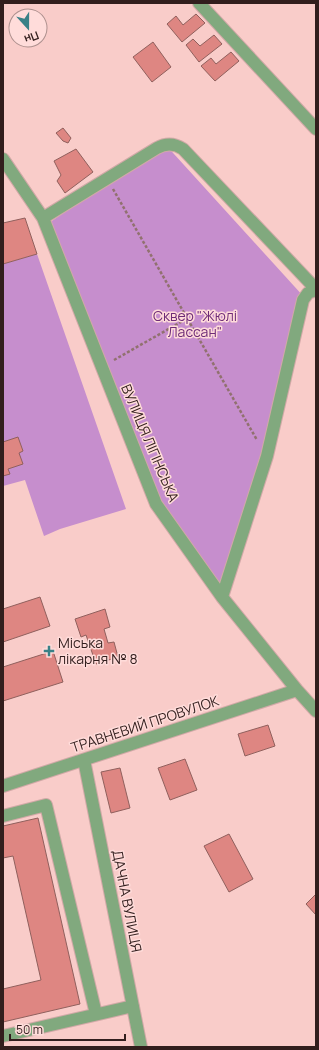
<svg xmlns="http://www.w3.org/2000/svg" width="319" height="1050" viewBox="0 0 319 1050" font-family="Manrope,sans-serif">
	<rect width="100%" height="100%" fill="#f9ccc9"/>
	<!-- forest -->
	<path fill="#c68ecd" d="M164 143 304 297 224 595 159 502 49 223Z
		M37 254 126 509 60 529 44 536 25 480 3 486V264Z"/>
	<!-- building -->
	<path fill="#de8682" stroke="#90605d" d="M196 14 205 23 182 42 167 24 176 16 183 25Z
		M214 35 222 44 199 62 186 45 193 39 200 46Z
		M153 42 171 67 152 82 133 57Z
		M231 52 239 61 215 81 201 66 211 58 216 64Z
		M63 128 71 138 68 143 63 141 56 133Z
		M76 149 93 172 65 193 57 181 61 175 54 161Z
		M25 218 37 254 3 264V223Z
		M18 437 23 451 19 453 23 464 8 469 10 474 3 476V442Z
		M40 597 50 626 3 642V609Z
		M105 609 110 627 104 629 108 643 114 642 118 657 96 664 86 635 81 637 75 619Z
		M53 651 63 682 3 701V667Z
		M268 725 275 746 245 756 238 734Z
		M185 759 197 790 170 800 158 768Z
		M120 768 130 808 111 813 101 772Z
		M38 818 80 1004 3 1022V989L41 980 13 856 3 858V826Z
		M229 834 253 879 229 892 204 846Z
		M316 894V915L306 904Z"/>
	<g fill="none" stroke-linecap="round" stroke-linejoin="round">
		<defs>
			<path id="minor" d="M199 3 316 129
				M3 159 43 218 156 504 222 597 297 690 316 711
				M43 218 157 148C166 143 174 143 183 149L316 289
				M222 597 267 456 303 300 308 293 316 290
				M84 760 141 1047
				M3 786 297 690
				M3 816 46 805 96 1014
				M3 1036 133 1006"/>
		</defs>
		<!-- minor casing -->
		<use href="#minor" stroke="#d1a9a7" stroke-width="14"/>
		<!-- path -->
		<path stroke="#91716f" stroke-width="2.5" stroke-dasharray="3 2" stroke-linecap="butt" d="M113 189 257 440
			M114 360 188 318"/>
		<!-- minor -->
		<use href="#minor" stroke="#81a97e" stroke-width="12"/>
	</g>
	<!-- markers -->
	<path fill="#398187" stroke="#ffdcda" stroke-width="1.5" d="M47 645h4v4h4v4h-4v4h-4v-4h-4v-4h4z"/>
	<g text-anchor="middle" stroke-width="3" stroke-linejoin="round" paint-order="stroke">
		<!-- park labels -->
		<g font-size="14" fill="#6e2b77" stroke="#ffdcda">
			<text x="195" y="321">Сквер "Жюлі<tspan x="195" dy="16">Лассан"</tspan></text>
		</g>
		<!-- street labels -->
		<g font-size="14" fill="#321e1d" stroke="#ffdcda">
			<text transform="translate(150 443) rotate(67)" y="5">ВУЛИЦЯ ЛІГІНСЬКА</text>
			<text transform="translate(145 724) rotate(-18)" y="5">ТРАВНЕВИЙ ПРОВУЛОК</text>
			<text transform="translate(127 901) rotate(79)" y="5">ДАЧНА ВУЛИЦЯ</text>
		</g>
		<!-- poi labels -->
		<g font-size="14" fill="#321e1d" stroke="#ffdcda" text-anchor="start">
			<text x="58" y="648">Міська<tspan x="58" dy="16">лікарня № 8</tspan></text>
		</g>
	</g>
	<!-- border -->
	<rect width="319" height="1050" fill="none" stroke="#321e1d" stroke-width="8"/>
	<!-- north arrow -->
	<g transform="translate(28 28) rotate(159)"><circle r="19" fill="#ffdcda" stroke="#ad908e"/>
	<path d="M0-3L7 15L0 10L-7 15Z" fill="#398187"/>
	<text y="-6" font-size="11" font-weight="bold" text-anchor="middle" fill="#321e1d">Пн</text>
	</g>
	<!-- scale -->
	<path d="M10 1034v6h115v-6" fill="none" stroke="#321e1d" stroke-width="2"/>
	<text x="16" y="1034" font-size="12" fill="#321e1d" stroke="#ffdcda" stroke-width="3" paint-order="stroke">50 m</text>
</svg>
